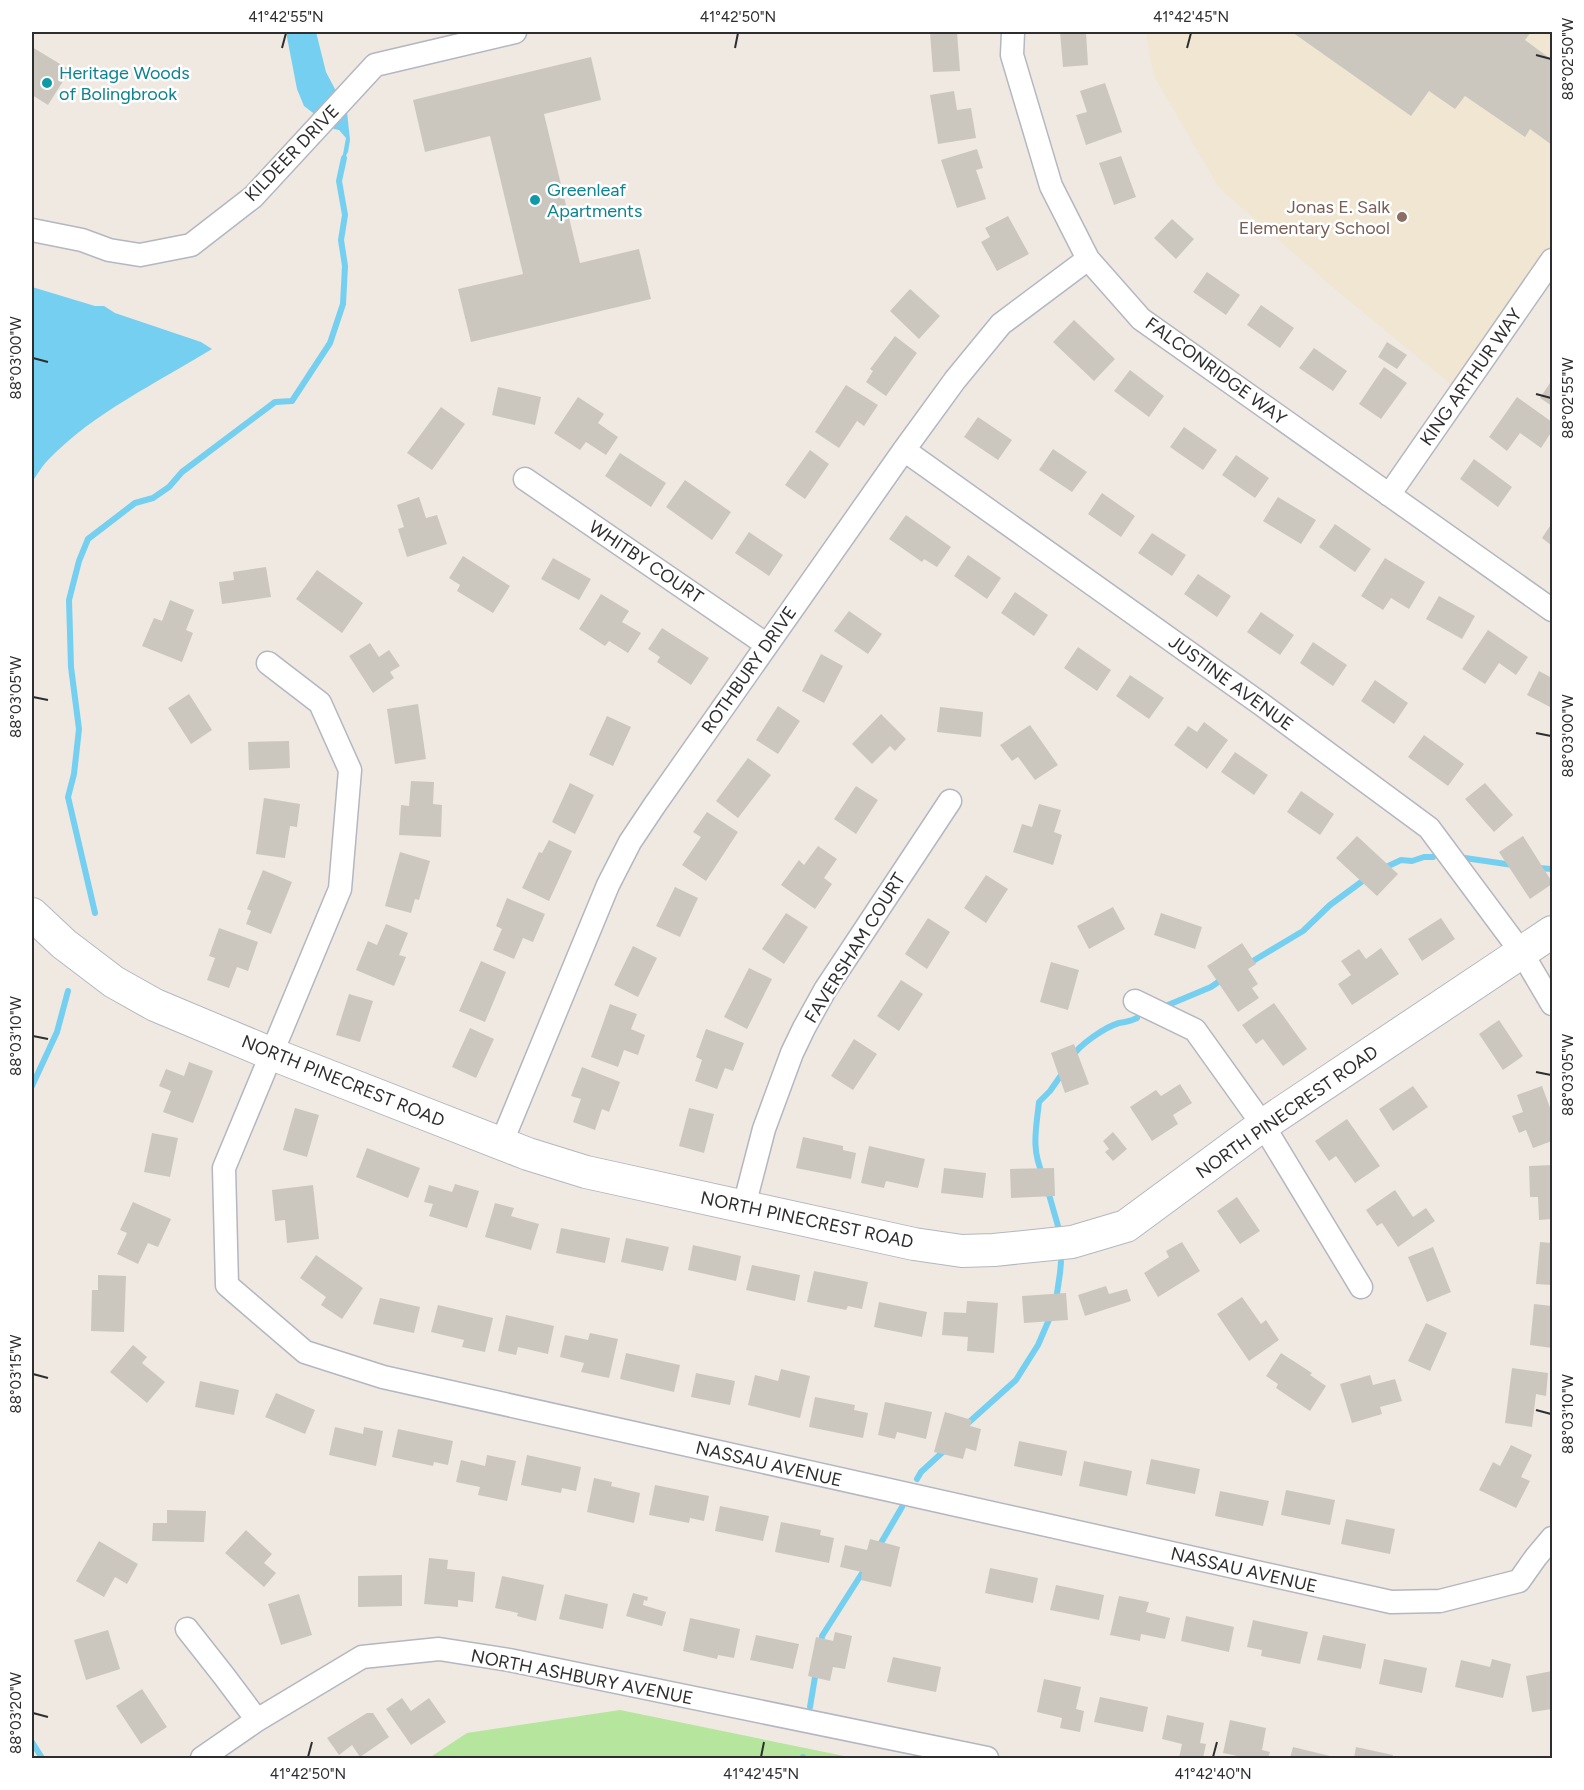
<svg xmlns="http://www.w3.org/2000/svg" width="1584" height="1790" viewBox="0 0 1584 1790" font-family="Figtree,sans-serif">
	<rect width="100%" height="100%" fill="#efe9e1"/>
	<!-- education -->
	<path fill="#f0e6d1" d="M1146 32H1552V245L1454 387 1330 285 1219 188 1154 76Z"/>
	<!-- green -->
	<path fill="#b6e59e" d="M620 1710 854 1758H429L467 1733Z"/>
	<!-- water -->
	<path fill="#75cff0" d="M286 32H316L326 72 347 112 350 140 348 152 341 165 346 138 339 130 334 129 304 106 297 89Z
		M32 287 95 306H104L115 313 201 342 212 349C157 383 93 413 48 460 42 466 37 475 32 482Z"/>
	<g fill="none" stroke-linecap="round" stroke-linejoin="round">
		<!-- stream -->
		<path stroke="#75cff0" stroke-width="6" d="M1458 857 1513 865
			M1538 868 1552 869
			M1382 869 1401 860 1412 861 1424 857H1433
			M95 913 68 797 74 774 79 729 71 667 69 600 79 561 88 539 135 503 153 498 169 487 182 472 275 402 292 401 330 343 343 304 345 266 341 240 345 215 339 181 344 158
			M1248 964 1303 931 1330 905 1368 877
			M1168 1005 1211 987 1224 978
			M1072 1057C1079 1045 1105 1027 1119 1023 1125 1022 1131 1021 1137 1018
			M32 1086 57 1032 68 991
			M1043 1175C1031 1149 1036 1130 1039 1102L1050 1091 1064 1071
			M1048 1191 1060 1233
			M1056 1300 1060 1273 1061 1262
			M967 1424 1016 1380 1038 1345 1051 1315
			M917 1479 921 1472 945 1450
			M878 1548 902 1507
			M821 1646 822 1636 866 1567
			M810 1707 816 1671
			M32 1742 42 1758
			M803 1758V1757"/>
	</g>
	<!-- building -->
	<path fill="#cbc7bf" d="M930 32H957L960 71 933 72Z
		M1060 32H1086L1088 65 1063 67Z
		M1292 32H1531L1525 40 1552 60V145L1530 129 1525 137 1465 96 1455 109 1429 91 1411 116Z
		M32 47 70 70 48 105 32 95Z
		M591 57 601 100 544 114 580 263 639 249 651 299 471 342 458 289 523 274 490 136 425 152 413 100Z
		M1105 83 1122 132 1086 145 1076 115 1087 112 1080 91Z
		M954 91 957 110 971 108 976 138 938 144 930 95Z
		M977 149 983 168 976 170 986 199 957 208 941 160Z
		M1121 156 1136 197 1114 205 1099 163Z
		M1008 216 1029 254 997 271 981 242 990 237 985 228Z
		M1172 219 1194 239 1176 259 1154 238Z
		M1207 272 1240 295 1226 315 1193 292Z
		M910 289 940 316 919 339 890 311Z
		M1261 305 1294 328 1280 348 1247 325Z
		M1074 320 1115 359 1094 381 1053 342Z
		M895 336 917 353 886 396 866 382 873 371 870 369Z
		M1387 342 1407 355 1397 369 1378 357Z
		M1314 348 1347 371 1333 391 1299 368Z
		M1384 367 1407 383 1381 419 1359 404Z
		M1130 370 1164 396 1149 417 1114 391Z
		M1552 380V406L1540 398Z
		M846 385 878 405 864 426 857 421 839 448 815 432Z
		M498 387 541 397 535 425 492 415Z
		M578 397 604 414 598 423 618 437 606 455 586 442 580 450 554 433Z
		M1517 397 1552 422V431L1541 448 1520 433 1507 451 1489 437Z
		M441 407 465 424 432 470 407 453Z
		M978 417 1012 440 998 460 964 437Z
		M1184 427 1217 450 1203 470 1170 447Z
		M1053 449 1087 472 1072 492 1039 470Z
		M810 450 829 464 805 499 785 485Z
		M620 453 666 483 651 507 605 476Z
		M1236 455 1269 478 1255 498 1222 475Z
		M1474 459 1512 487 1498 507 1460 479Z
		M685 480 731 512 712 540 666 507Z
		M1102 493 1135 516 1121 537 1088 514Z
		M419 497 426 518 437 515 447 544 407 557 398 529 404 527 397 505Z
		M1278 497 1316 520 1301 544 1263 521Z
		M906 515 951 547 937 567 924 559 922 562 889 539Z
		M1552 523V546L1542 538Z
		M1335 524 1371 549 1355 572 1319 547Z
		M749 532 783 555 769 576 735 553Z
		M1152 533 1186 555 1172 576 1138 553Z
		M968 555 1001 578 987 599 954 576Z
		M463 556 510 586 493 613 457 591 460 585 449 578Z
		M553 558 591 579 579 600 541 579Z
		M1385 558 1425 582 1409 609 1391 598 1383 610 1361 596Z
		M266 567 271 597 222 604 219 582 234 580 233 572Z
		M317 570 363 603 342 633 296 599Z
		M1198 574 1231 596 1217 617 1184 594Z
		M1015 592 1048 615 1034 636 1001 613Z
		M601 594 629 611 622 622 641 633 628 653 609 641 605 646 579 629Z
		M1439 596 1475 616 1462 639 1426 619Z
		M170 600 194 610 186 630 193 633 182 662 142 646 154 618 162 621Z
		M849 611 882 634 868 654 834 631Z
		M1261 612 1294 635 1280 655 1247 632Z
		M662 628 709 658 691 685 657 662 660 657 648 649Z
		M1488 630 1528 657 1516 675 1499 663 1485 684 1462 669Z
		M1313 642 1347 665 1333 686 1300 663Z
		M370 643 379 657 389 650 400 666 390 672 394 678 373 693 349 656Z
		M1078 647 1111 670 1097 691 1064 668Z
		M821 654 843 666 824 703 802 691Z
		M1539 671 1552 678V708L1527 695Z
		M1130 675 1164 698 1149 719 1116 696Z
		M1375 680 1408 703 1394 724 1361 701Z
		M189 694 212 730 191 744 168 708Z
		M418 704 426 759 395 764 387 709Z
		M778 706 800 721 778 754 756 740Z
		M940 707 983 712 981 737 937 732Z
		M881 714 906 739 895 751 890 746 872 764 852 744Z
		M607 716 631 727 613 766 589 755Z
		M1204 722 1228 740 1207 769 1174 745 1188 726 1197 732Z
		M1030 725 1058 765 1035 780 1018 757 1012 761 1000 745Z
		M1424 735 1464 764 1448 786 1408 757Z
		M289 741 290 768 249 770 248 742Z
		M1235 752 1268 775 1254 795 1221 772Z
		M748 758 771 775 738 818 716 801Z
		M411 781 434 782 433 804 442 805 441 837 399 835 401 805 409 806Z
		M570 783 594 795 575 834 552 822Z
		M1485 783 1513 815 1494 832 1465 799Z
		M856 786 878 800 856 834 834 819Z
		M1301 791 1334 814 1320 835 1287 812Z
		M264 798 300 804 297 827 290 826 285 858 256 854Z
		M1039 804 1061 810 1054 832 1062 835 1053 865 1013 852 1022 824 1032 827Z
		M707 812 738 832 706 881 682 865 701 837 693 832Z
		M1357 836 1398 874 1377 896 1336 858Z
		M1523 836 1552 882V884L1530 899 1499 852Z
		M549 840 572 851 549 901 522 888 539 852 542 853Z
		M818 846 837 859 824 878 832 884 815 909 781 885 799 860 804 865Z
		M400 852 430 861 419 900 415 899 411 913 385 906Z
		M263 870 292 882 271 934 246 924 251 911 247 909Z
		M986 875 1008 889 986 923 964 908Z
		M675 887 698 898 680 937 656 926Z
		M507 898 545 914 533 942 523 938 514 959 493 950 502 929 496 926Z
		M1113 907 1125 929 1089 949 1077 926Z
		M786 913 808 927 784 964 762 949Z
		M1161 913 1202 927 1195 949 1154 935Z
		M928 918 950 932 927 969 905 954Z
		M1441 918 1455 939 1422 961 1408 939Z
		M386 924 408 933 399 955 406 957 394 986 356 970 368 941 377 945Z
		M219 928 258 942 248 971 237 967 229 988 207 980 215 958 209 956Z
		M1242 943 1256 964 1248 969 1258 984 1252 988 1259 998 1238 1012 1207 966Z
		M633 946 657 958 638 997 614 985Z
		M1381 948 1399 974 1352 1005 1338 984 1351 975 1341 961 1359 949 1366 959Z
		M481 961 506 972 485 1022 459 1011Z
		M1051 962 1079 970 1068 1010 1040 1002Z
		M749 968 772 979 747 1029 724 1017Z
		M901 980 923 994 899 1031 877 1016Z
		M349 994 373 1001 360 1042 336 1035Z
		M1274 1003 1307 1049 1283 1066 1263 1039 1256 1044 1242 1025Z
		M610 1004 637 1014 631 1029 645 1035 638 1055 624 1050 618 1067 591 1057Z
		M1499 1020 1523 1056 1503 1070 1479 1034Z
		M470 1028 494 1039 476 1078 452 1067Z
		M706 1029 744 1043 733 1071 725 1068 717 1089 695 1081 702 1060 696 1057Z
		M854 1039 877 1054 853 1090 831 1076Z
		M1074 1044 1089 1084 1065 1093 1051 1053Z
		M189 1062 213 1071 193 1123 163 1112 171 1091 159 1086 166 1069 184 1076Z
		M582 1067 620 1082 609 1112 602 1109 595 1130 573 1122 581 1099 571 1096Z
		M1180 1084 1192 1103 1173 1115 1178 1124 1152 1141 1130 1107 1156 1090 1161 1096Z
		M1413 1086 1428 1107 1393 1131 1379 1109Z
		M1542 1086 1552 1113V1141L1533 1148 1526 1130 1519 1133 1512 1116 1523 1112 1517 1095Z
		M295 1108 319 1115 307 1157 283 1150Z
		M689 1108 714 1114 704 1153 679 1146Z
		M1347 1119 1380 1166 1355 1183 1336 1156 1329 1161 1315 1141Z
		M1113 1132 1127 1149 1113 1161 1105 1152 1109 1149 1103 1141Z
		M152 1133 178 1138 170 1177 144 1172Z
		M803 1137 843 1146V1150L856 1153 851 1179 796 1168Z
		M869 1146 925 1159 918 1188 886 1181 884 1188 861 1183Z
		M367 1148 420 1168 408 1198 356 1177Z
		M1552 1165V1219L1539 1220 1538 1197H1530L1529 1166Z
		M944 1168 986 1173 983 1198 941 1193Z
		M1054 1168 1055 1196 1011 1198 1010 1169Z
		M455 1184 479 1191 467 1228 429 1216 433 1204 424 1202 429 1185 452 1192Z
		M313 1185 319 1239 287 1243 285 1220 275 1221 272 1190Z
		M1395 1190 1413 1217 1426 1208 1435 1221 1398 1247 1382 1223 1377 1226 1366 1210Z
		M1237 1197 1260 1231 1240 1244 1217 1211Z
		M133 1202 171 1219 158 1247 148 1243 138 1264 117 1254 127 1233 120 1230Z
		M495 1203 514 1208 511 1216 539 1224 531 1250 485 1237Z
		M561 1228 610 1238 605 1263 556 1253Z
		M626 1238 669 1247 663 1271 621 1262Z
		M1182 1242 1200 1271 1158 1297 1144 1273 1169 1257 1166 1251Z
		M1540 1242 1552 1243V1285L1536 1284Z
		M693 1245 741 1256 736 1281 688 1270Z
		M1433 1247 1451 1292 1427 1302 1408 1257Z
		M316 1255 363 1288 342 1319 321 1305 326 1297 300 1278Z
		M752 1265 800 1275 795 1301 746 1290Z
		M814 1271 868 1282 862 1309 848 1306 846 1310 807 1302Z
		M98 1275 126 1276 124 1332 91 1331 92 1290H98Z
		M1106 1286 1109 1294 1127 1289 1131 1301 1085 1316 1078 1295Z
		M1066 1293 1068 1320 1024 1323 1022 1296Z
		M1242 1297 1261 1324 1266 1320 1279 1340 1249 1361 1217 1314Z
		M380 1298 420 1307 414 1333 373 1324Z
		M967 1301 998 1303 994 1353 967 1351 968 1337 942 1335 944 1312 966 1313Z
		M879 1302 927 1312 922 1337 874 1327Z
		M1534 1304 1552 1306V1348L1530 1345Z
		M438 1305 493 1318 485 1352 462 1347 464 1340 431 1332Z
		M506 1315 554 1326 548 1354 518 1347 516 1355 498 1351Z
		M1426 1323 1447 1333 1430 1371 1408 1361Z
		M590 1333 618 1339 609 1378 581 1372 584 1363 560 1357 565 1335 588 1340Z
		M133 1345 147 1357 142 1363 165 1382 147 1403 110 1372Z
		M626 1353 680 1365 674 1392 620 1379Z
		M1281 1353 1312 1373 1310 1375 1326 1386 1310 1411 1276 1388 1278 1384 1266 1376Z
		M1512 1368 1548 1373 1546 1396 1536 1394 1532 1427 1505 1423Z
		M781 1369 810 1376 800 1418 748 1405 755 1375 778 1381Z
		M696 1373 735 1381 730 1405 691 1397Z
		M1370 1375 1373 1385 1395 1379 1402 1401 1380 1407 1382 1414 1352 1423 1340 1384Z
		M200 1381 239 1390 234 1415 195 1407Z
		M276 1393 315 1410 305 1434 265 1417Z
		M815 1397 855 1405 854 1410 868 1413 863 1438 809 1427Z
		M885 1402 932 1412 926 1439 897 1432 895 1439 878 1435Z
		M945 1412 972 1420 970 1426 981 1429 976 1451 966 1448 963 1459 934 1452Z
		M335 1427 363 1434 364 1427 383 1431 376 1466 329 1455Z
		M398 1429 453 1441 448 1465 434 1462 433 1466 392 1457Z
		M1019 1441 1067 1451 1062 1476 1014 1466Z
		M1511 1445 1532 1455 1521 1477 1530 1481 1516 1508 1479 1490 1493 1462 1500 1466Z
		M487 1455 516 1461 507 1501 478 1495 480 1487 456 1482 461 1460 485 1466Z
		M527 1455 581 1467 576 1491 562 1488 561 1493 521 1485Z
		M1151 1459 1200 1469 1195 1494 1146 1484Z
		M1084 1461 1132 1471 1127 1496 1079 1486Z
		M594 1478 612 1482 611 1486 640 1493 634 1523 587 1512Z
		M655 1485 709 1496 704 1521 690 1518 689 1523 649 1515Z
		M1286 1490 1335 1500 1330 1525 1281 1515Z
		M1220 1491 1269 1501 1263 1526 1215 1516Z
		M720 1506 769 1516 763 1541 715 1531Z
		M167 1510 206 1511 204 1542 152 1541 153 1523H167Z
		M1346 1519 1395 1529 1390 1554 1341 1544Z
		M781 1522 821 1530 820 1535 834 1538 829 1563 775 1552Z
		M246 1530 272 1554 264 1563 276 1573 264 1587 225 1553Z
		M870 1539 900 1547 891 1587 861 1580 862 1572 840 1567 845 1545 867 1550Z
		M99 1541 138 1564 127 1584 115 1577 104 1597 76 1581Z
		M429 1558 448 1560 447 1569 475 1572 473 1602 458 1600V1607L424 1604Z
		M990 1568 1038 1578 1033 1603 985 1593Z
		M402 1575V1606L358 1607V1576Z
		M502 1576 544 1585 536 1621 517 1616 518 1613 495 1608Z
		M1056 1585 1104 1595 1099 1620 1050 1610Z
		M633 1593 648 1597 647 1601 644 1600 643 1605 666 1612 662 1626 626 1616Z
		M299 1594 312 1635 281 1645 268 1604Z
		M565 1594 608 1604 603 1629 559 1619Z
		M1119 1596 1149 1602 1146 1612 1170 1618 1165 1639 1141 1634 1140 1641 1110 1635Z
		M1186 1616 1234 1627 1229 1652 1181 1641Z
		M690 1618 740 1629 734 1658 718 1655 717 1659 683 1651Z
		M1253 1620 1308 1632 1300 1664 1261 1656 1262 1650 1247 1647Z
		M108 1630 120 1669 86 1680 74 1640Z
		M835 1632 852 1636 845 1669 833 1667 830 1681 808 1676 816 1637 833 1641Z
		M756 1635 799 1644 793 1669 750 1660Z
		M1323 1635 1366 1644 1361 1669 1317 1660Z
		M893 1657 941 1667 936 1692 887 1682Z
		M1384 1659 1427 1668 1422 1693 1379 1684Z
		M1492 1659 1511 1664 1503 1698 1455 1687 1461 1660 1490 1667Z
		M1552 1671V1709L1532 1712 1526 1676Z
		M1044 1679 1081 1687 1076 1709 1084 1711 1080 1732 1060 1728 1062 1718 1037 1712Z
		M142 1689 167 1727 141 1744 116 1706Z
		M1100 1697 1148 1707 1143 1732 1094 1722Z
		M402 1698 411 1711 429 1698 446 1722 411 1745 386 1709Z
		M367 1713H373L389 1737 360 1757 352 1745 339 1755 327 1738Z
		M1167 1715 1204 1723 1200 1743 1206 1744 1203 1758H1179L1182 1744 1162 1739Z
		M1230 1720 1266 1728 1262 1750 1270 1752 1268 1758H1247L1223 1753Z
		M1293 1747 1330 1756V1758H1290Z
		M1356 1747 1393 1755 1392 1758H1354Z"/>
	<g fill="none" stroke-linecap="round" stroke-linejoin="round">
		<defs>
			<path id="street" d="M1013 32 1012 55 1051 186 1088 259 1141 319 1552 610
				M32 230 82 240 109 250 140 255 191 245 253 197 375 65 515 32
				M904 450 1261 704 1429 828 1522 953 1552 1004
				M525 479 767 645
				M1389 495 1552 260
				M268 663 320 703 350 770 340 889 224 1168 227 1285 305 1352 383 1377 1391 1602 1440 1601 1519 1581 1536 1557 1552 1538
				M1135 1001 1195 1030 1263 1125 1361 1287
				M501 1144 608 885 630 842 654 806 904 450 955 380 1001 324 1088 259
				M744 1206 764 1129 792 1053 804 1028 825 990 950 801
				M187 1629 224 1676 257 1720
				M202 1758 257 1720 362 1657 439 1649 509 1660 987 1758"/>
			<path id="secondary" d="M32 914 64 944 114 982 155 1005 272 1054 528 1154 586 1172 914 1244 962 1251 994 1250 1072 1242 1126 1226 1263 1125 1552 932"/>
		</defs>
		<!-- street casing -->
		<use href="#street" stroke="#b4b7c1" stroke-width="25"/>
		<!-- secondary casing -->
		<use href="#secondary" stroke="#b4b7c1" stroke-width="34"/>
		<!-- street -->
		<use href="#street" stroke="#fff" stroke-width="22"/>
		<!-- secondary -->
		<use href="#secondary" stroke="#fff" stroke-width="32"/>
	</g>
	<!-- ticks -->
	<path fill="none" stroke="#2e2e2e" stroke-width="2" d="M282 48 286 33M735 48 738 33M1187 48 1191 33M1536 55 1551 59M33 358 48 362M1536 394 1551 398M33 697 48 700M1536 733 1551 736M33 1036 48 1039M1536 1072 1551 1075M33 1374 48 1378M1536 1410 1551 1414M33 1713 48 1717M308 1757 312 1742M761 1757 764 1742M1213 1757 1217 1742"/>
	<!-- markers -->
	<g fill="#0f9aa8" stroke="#fff" stroke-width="2">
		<circle cx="47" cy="83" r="6"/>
		<circle cx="535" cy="200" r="6"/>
	</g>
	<circle fill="#8d6e63" stroke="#fff" stroke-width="2" cx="1402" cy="217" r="6"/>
	<g text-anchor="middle" stroke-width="5" stroke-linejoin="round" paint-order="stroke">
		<!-- culture labels -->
		<g font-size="18" fill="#0d838f" stroke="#fff" text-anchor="start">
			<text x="59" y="79">Heritage Woods<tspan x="59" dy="21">of Bolingbrook</tspan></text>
			<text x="547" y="196">Greenleaf<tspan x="547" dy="21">Apartments</tspan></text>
		</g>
		<!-- street labels -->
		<g font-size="18" fill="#2e2e2e" stroke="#fff">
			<text transform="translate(292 153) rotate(-46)" y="6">KILDEER DRIVE</text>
			<text transform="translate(1216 371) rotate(36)" y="6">FALCONRIDGE WAY</text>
			<text transform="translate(1471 377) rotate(-55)" y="6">KING ARTHUR WAY</text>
			<text transform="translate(646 562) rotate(34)" y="6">WHITBY COURT</text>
			<text transform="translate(749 670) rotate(-55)" y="6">ROTHBURY DRIVE</text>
			<text transform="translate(1231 683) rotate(36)" y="6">JUSTINE AVENUE</text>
			<text transform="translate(855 948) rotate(-58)" y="6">FAVERSHAM COURT</text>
			<text transform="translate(343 1081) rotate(22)" y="6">NORTH PINECREST ROAD</text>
			<text transform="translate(1287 1112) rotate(-35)" y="6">NORTH PINECREST ROAD</text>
			<text transform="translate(807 1220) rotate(12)" y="6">NORTH PINECREST ROAD</text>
			<text transform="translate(769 1464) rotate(13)" y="6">NASSAU AVENUE</text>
			<text transform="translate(1244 1570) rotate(13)" y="6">NASSAU AVENUE</text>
			<text transform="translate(582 1677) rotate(11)" y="6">NORTH ASHBURY AVENUE</text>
		</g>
		<!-- education labels -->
		<g font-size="18" fill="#785e54" stroke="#fff" text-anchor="end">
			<text x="1390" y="213">Jonas E. Salk<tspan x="1390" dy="21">Elementary School</tspan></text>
		</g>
	</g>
	<!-- border -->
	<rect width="1584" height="1790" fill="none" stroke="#ffffff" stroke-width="66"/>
	<rect x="33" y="33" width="1518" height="1724" fill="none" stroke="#2e2e2e" stroke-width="2"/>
	<g font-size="15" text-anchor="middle" fill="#2e2e2e">
		<text x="286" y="22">41°42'55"N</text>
		<text x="738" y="22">41°42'50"N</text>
		<text x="1191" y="22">41°42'45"N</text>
		<text transform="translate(1568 59) rotate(-90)" y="5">88°02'50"W</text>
		<text transform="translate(16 358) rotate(-90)" y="5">88°03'00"W</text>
		<text transform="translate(1568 398) rotate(-90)" y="5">88°02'55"W</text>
		<text transform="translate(16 697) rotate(-90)" y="5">88°03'05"W</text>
		<text transform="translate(1568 736) rotate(-90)" y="5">88°03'00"W</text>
		<text transform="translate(16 1036) rotate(-90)" y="5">88°03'10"W</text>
		<text transform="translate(1568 1075) rotate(-90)" y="5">88°03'05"W</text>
		<text transform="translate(16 1374) rotate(-90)" y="5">88°03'15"W</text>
		<text transform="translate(1568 1414) rotate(-90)" y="5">88°03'10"W</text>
		<text transform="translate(16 1713) rotate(-90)" y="5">88°03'20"W</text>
		<text x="308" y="1779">41°42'50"N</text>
		<text x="761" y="1779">41°42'45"N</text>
		<text x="1213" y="1779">41°42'40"N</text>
	</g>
</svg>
